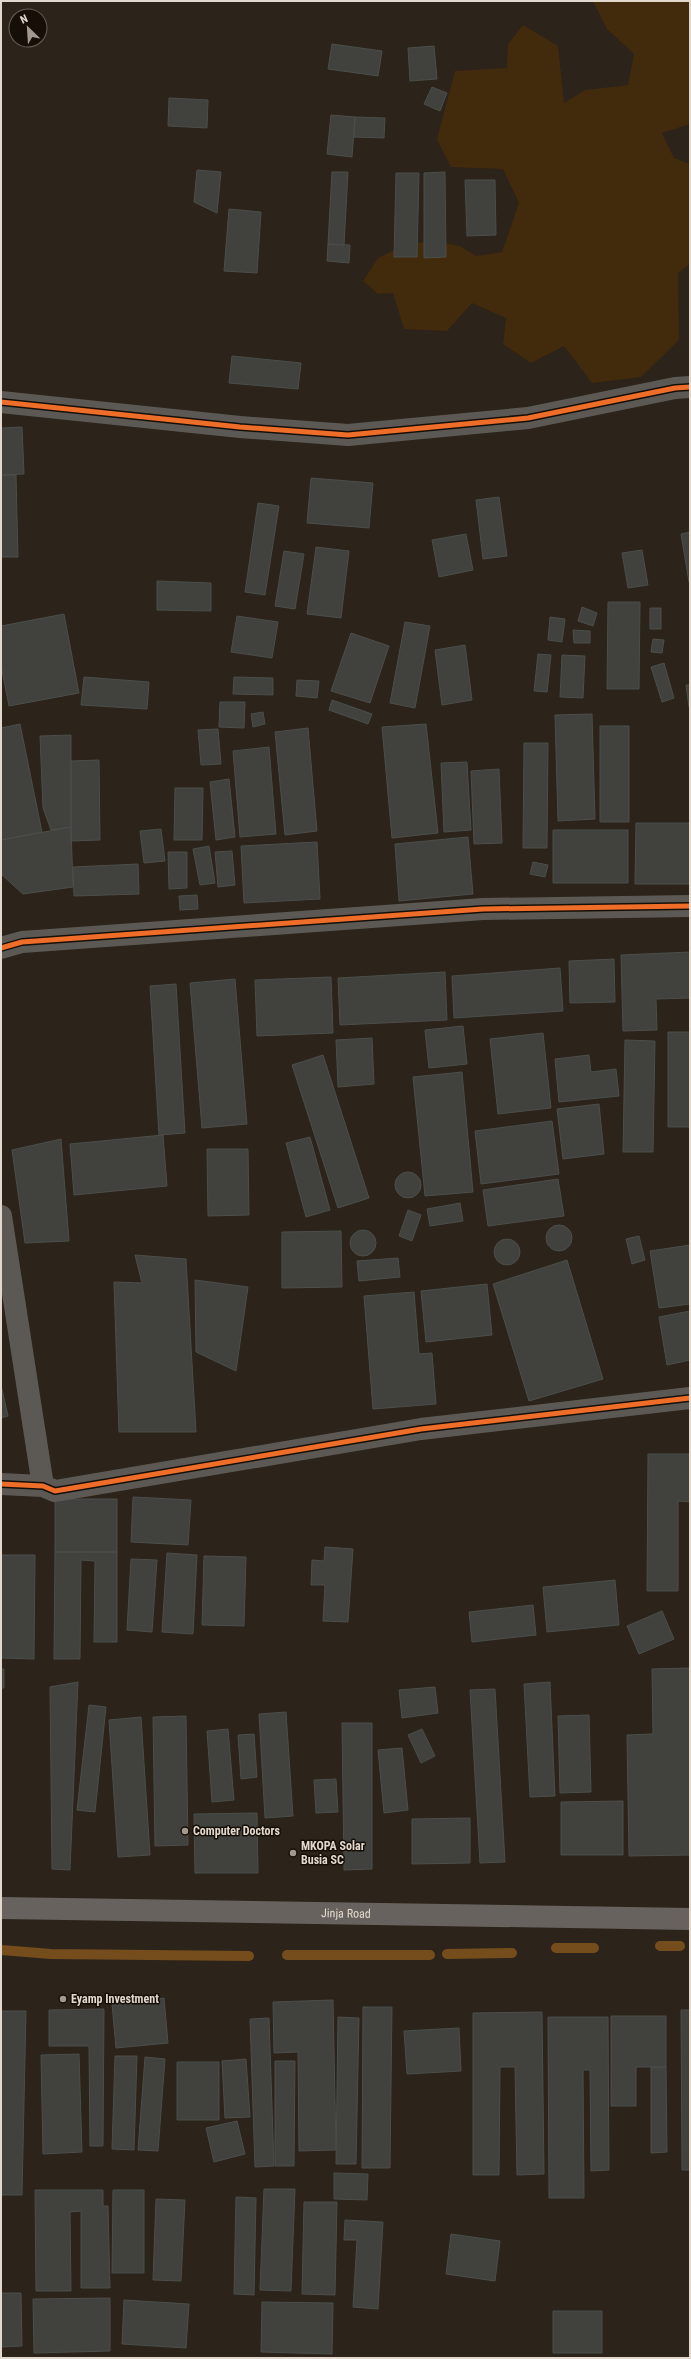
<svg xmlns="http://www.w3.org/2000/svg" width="691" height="2359" viewBox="0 0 691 2359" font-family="'Roboto Condensed',sans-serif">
	<rect width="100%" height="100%" fill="#2c231a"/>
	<!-- green -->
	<path fill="#422a0c" d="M593 1H690V124L662 133 674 158 690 164V264L678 273 679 340 641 377 592 383 564 346 531 363 503 344 506 318 472 303 447 331 404 329 393 293 378 294 363 281 378 258 406 244 435 241 460 246 476 256 502 252 519 203 503 169 451 167 437 139 455 71 507 68 508 44 523 25 558 46 564 103 585 90 628 85 634 54 607 29Z"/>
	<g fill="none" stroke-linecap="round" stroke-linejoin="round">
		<!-- stream -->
		<path stroke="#754d1c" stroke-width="10" d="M660 1946H680
			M556 1948H594
			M1 1950 51 1954 249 1956
			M447 1954 512 1953
			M287 1955H430"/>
	</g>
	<!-- building -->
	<path fill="#41423e" stroke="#4b4e4a" d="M332 44 382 51 378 76 328 69Z
		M434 46 437 79 410 81 408 48Z
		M432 87 447 93 440 111 424 104Z
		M169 98 208 100 207 128 168 126Z
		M331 115 355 117 352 157 327 154Z
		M355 117 385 118 384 138 354 137Z
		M197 170 221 172 217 213 194 202Z
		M332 172H348L344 245 328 244Z
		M445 172 446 257 424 258V173Z
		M396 173H419L417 257H394Z
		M465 180H495L496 235 467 236Z
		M229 209 261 212 257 273 224 271Z
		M328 244 350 245 349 263 327 261Z
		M232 356 301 363 298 389 229 383Z
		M22 427 24 474 1 475V428Z
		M1 475H16L18 557H1Z
		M311 478 373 483 369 528 307 523Z
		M499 497 507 556 483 559 476 500Z
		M258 503 279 506 265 595 245 592Z
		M690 532V581L689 582 681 534Z
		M466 534 473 570 439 577 432 540Z
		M316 547 349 551 341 618 307 614Z
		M642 550 648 585 628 588 622 553Z
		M284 551 304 554 295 609 275 606Z
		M157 581 211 583V611L157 610Z
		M608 602H640L639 689H607Z
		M582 607 597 613 593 626 578 621Z
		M650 608H661V629H650Z
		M64 614 79 693 9 706 1 665V626Z
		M237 616 278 622 272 658 231 652Z
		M550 617 565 619 562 642 548 640Z
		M405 622 430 626 415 708 390 703Z
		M573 630 590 631V643H574Z
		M351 633 389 646 370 703 331 691Z
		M653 639 664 640 662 653 651 652Z
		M465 645 472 700 442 705 435 650Z
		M538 654 551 655 547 692 534 691Z
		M562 655 585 656 583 698 560 697Z
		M664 663 674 698 662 702 651 667Z
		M84 677 149 682 147 709 81 705Z
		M234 677 273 678V695L233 694Z
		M297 680 319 681 317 698 296 696Z
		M686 685H690V707H689Z
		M332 700 372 714 368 724 329 710Z
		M220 702H245L244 728 219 727Z
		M263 712 265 724 253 727 251 714Z
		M592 714 595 819 558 821 555 715Z
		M20 724 42 832 1 840V728Z
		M426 724 438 833 392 838 382 727Z
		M600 726H629V822H600Z
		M308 728 317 831 285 835 275 732Z
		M218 729 221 764 201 765 198 730Z
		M71 735V827L51 830 43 808 40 736Z
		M524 743H548L547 848H523Z
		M269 747 276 834 240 837 233 751Z
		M99 760 100 840 71 841V761Z
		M467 762 471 830 444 832 441 763Z
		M499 769 502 843 474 844 471 771Z
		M229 779 235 837 216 840 210 782Z
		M175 788H203L202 840H174Z
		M636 823H690V884H635Z
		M71 827 73 887 23 894 1 874V840Z
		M161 829 165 861 144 863 140 831Z
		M553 830H628V883H553Z
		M468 837 473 894 399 901 395 844Z
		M317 842 320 899 244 903 241 846Z
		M209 846 215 883 200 885 193 849Z
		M232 851 235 885 218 887 215 852Z
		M168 852H187V888L169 889Z
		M533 862 548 865 545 877 530 874Z
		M138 864 139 894 74 896 73 867Z
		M197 895 198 909 180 910 179 896Z
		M690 952V998L656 999 657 1030 623 1031 621 955Z
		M614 959 615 1002 570 1003 569 961Z
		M560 968 563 1011 454 1018 452 976Z
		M445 972 447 1020 340 1025 338 978Z
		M331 977 333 1033 257 1036 255 980Z
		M235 979 247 1124 202 1128 190 983Z
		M176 984 185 1133 159 1135 150 986Z
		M463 1026 467 1064 429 1068 425 1030Z
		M668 1032H690V1127H668Z
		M543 1033 551 1108 498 1114 490 1039Z
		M372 1038 374 1084 338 1087 336 1040Z
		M625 1040 655 1041 653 1152H623Z
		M323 1055 369 1198 338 1208 292 1065Z
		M589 1055 591 1072 616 1069 619 1096 559 1102 555 1059Z
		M462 1072 473 1192 425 1196 413 1077Z
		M599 1104 604 1154 563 1159 557 1109Z
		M552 1121 559 1174 481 1184 475 1131Z
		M163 1135 167 1186 74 1195 70 1144Z
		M310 1137 330 1210 306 1217 286 1143Z
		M61 1139 69 1241 25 1243 12 1150Z
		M207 1149H248L249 1215 208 1216Z
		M395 1185a13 13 0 1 1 26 0a13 13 0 1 1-26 0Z
		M558 1179 564 1216 488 1226 483 1190Z
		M460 1203 463 1221 430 1226 427 1209Z
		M408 1210 421 1215 412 1241 399 1236Z
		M546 1238a13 13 0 1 1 26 0a13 13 0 1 1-26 0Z
		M350 1243a13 13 0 1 1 26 0a13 13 0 1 1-26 0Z
		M341 1231 342 1287 282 1288V1232Z
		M639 1236 645 1260 632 1264 626 1239Z
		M494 1252a13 13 0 1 1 26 0a13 13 0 1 1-26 0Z
		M690 1245V1304L659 1308 650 1251Z
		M135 1255 186 1259 196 1432H119L114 1282 142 1283Z
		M398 1258 400 1277 359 1281 357 1261Z
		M567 1260 603 1379 529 1401 493 1284Z
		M195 1280 248 1287 236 1371 196 1352Z
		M487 1284 492 1335 426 1342 421 1291Z
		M414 1292 419 1354 432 1353 436 1404 373 1409 364 1296Z
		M690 1311V1360L667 1365 659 1317Z
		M1 1385 8 1416 1 1418Z
		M648 1454H690V1502L678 1501V1591H647Z
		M133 1497 191 1500 188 1545 131 1542Z
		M55 1499H117V1552H55Z
		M325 1547 353 1549 348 1622 323 1621 325 1585H311L312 1560 324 1561Z
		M55 1552H117V1642H94L95 1561 81 1560 80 1659H54Z
		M167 1553 197 1555 193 1634 162 1632Z
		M1 1555H35L34 1659 1 1658Z
		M204 1556 246 1557 244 1626 202 1625Z
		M131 1559 157 1560 152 1632 127 1630Z
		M615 1580 619 1625 547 1632 543 1587Z
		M533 1605 536 1635 472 1642 469 1612Z
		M662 1611 674 1639 639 1654 627 1626Z
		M690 1668V1855L629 1856 627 1735 653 1734 652 1669Z
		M1 1669H4V1688H1Z
		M78 1682 70 1870 52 1869 50 1687Z
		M550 1682 555 1796 530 1797 524 1684Z
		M435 1687 438 1713 402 1718 399 1690Z
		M495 1689 505 1862 480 1863 470 1690Z
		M89 1705 106 1707 95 1812 77 1810Z
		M286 1712 293 1816 265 1818 259 1714Z
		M589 1715 591 1792 560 1793 558 1716Z
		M186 1716 188 1845 155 1846 153 1717Z
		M141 1717 150 1855 118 1857 109 1720Z
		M342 1723H372V1869L344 1870Z
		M228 1729 234 1800 212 1802 207 1731Z
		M422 1729 435 1756 421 1763 408 1735Z
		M254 1734 257 1777 241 1779 238 1735Z
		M402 1748 408 1810 384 1813 378 1750Z
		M336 1779 338 1812 316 1813 314 1780Z
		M623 1801V1855H561V1802Z
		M257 1813 258 1873H195L194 1814Z
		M470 1818V1863L412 1864V1819Z
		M164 1998 168 2043 116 2048 112 2004Z
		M333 2000 336 2150 299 2151 298 2052 274 2053 273 2002Z
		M363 2007H392L390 2168H362Z
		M104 2009 103 2146H90L89 2046H49V2010Z
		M681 2010H690V2170H682Z
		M1 2011H26L22 2195H1Z
		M542 2012 544 2174 517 2175 515 2067H500L499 2175H473V2013Z
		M611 2016H666V2067H636V2106H611Z
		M338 2017 359 2018 356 2164H336Z
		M548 2017H608L609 2170 591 2171 590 2070H583L584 2198H549Z
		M269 2018 274 2166 255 2167 250 2019Z
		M459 2028 461 2071 407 2074 404 2031Z
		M79 2054 82 2152 43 2154 41 2055Z
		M115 2056H137L134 2150 112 2149Z
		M145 2057 165 2059 158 2151 138 2150Z
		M246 2059 250 2117 225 2118 222 2061Z
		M275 2061H295L294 2166H275Z
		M177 2062H219V2120H177Z
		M651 2067H666L667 2152 651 2153Z
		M237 2121 245 2154 214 2162 206 2128Z
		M334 2173 368 2174 367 2200 334 2199Z
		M264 2189H295L291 2291 260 2290Z
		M35 2190H103V2206H108L110 2288H81V2211L70 2212 71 2291H36Z
		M113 2190H144V2273H112Z
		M236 2197 256 2198 254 2295 234 2294Z
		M156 2199 185 2200 181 2281 153 2280Z
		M304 2202H337L335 2295 302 2294Z
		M345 2220 383 2222 378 2309 353 2307 357 2240H344Z
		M451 2234 500 2241 495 2281 446 2274Z
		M1 2293H21L22 2346 1 2347Z
		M110 2298V2351L34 2353 33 2299Z
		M124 2300 189 2304 186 2348 122 2344Z
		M262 2302 333 2303 332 2354 261 2352Z
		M553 2311H602V2353H553Z"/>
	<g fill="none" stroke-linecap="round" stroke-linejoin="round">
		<!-- street -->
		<path stroke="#5c5954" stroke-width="22" d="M1 402 240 427 348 435 528 418 675 388 690 387
			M1 948 22 942 483 909 690 906
			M1 1216 43 1486
			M1 1484 43 1486 55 1491 421 1429 690 1398"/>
		<!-- primary -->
		<path stroke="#67625d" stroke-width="22" id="s1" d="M1 1908 690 1919"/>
		<defs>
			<path id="cycleway" d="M1 402 240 427 348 435 528 418 675 388 690 387
				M1 948 22 942 483 909 690 906
				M1 1484 43 1486 55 1491 421 1429 690 1398"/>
		</defs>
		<!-- cycleway casing -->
		<use href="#cycleway" stroke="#160f08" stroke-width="8"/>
		<!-- cycleway -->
		<use href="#cycleway" stroke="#ee6e29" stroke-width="5"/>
	</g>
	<!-- markers -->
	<g fill="#a3998e" stroke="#160f08" stroke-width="1.5">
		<circle cx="185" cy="1831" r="4"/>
		<circle cx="293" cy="1853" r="4"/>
		<circle cx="63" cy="1999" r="4"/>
	</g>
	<g text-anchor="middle" stroke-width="3" stroke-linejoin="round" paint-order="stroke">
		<!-- poi labels -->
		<g font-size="12" font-weight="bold" fill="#e3d8cd" stroke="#160f08" text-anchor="start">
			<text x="193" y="1835">Computer Doctors</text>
			<text x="301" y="1850">MKOPA Solar<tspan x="301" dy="14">Busia SC</tspan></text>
			<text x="71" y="2003">Eyamp Investment</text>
		</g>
		<!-- street labels -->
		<g font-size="12" fill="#e3d8cd" stroke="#160f08">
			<text dy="4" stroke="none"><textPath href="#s1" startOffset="345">Jinja Road</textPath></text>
		</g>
	</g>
	<!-- border -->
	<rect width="691" height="2359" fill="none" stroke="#e3d8cd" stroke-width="4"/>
	<!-- north arrow -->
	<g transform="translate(28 28) rotate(335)"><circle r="19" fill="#160f08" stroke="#685f57"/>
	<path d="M0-3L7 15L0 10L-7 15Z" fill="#a3998e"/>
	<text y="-6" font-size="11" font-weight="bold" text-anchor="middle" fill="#e3d8cd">N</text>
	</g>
</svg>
